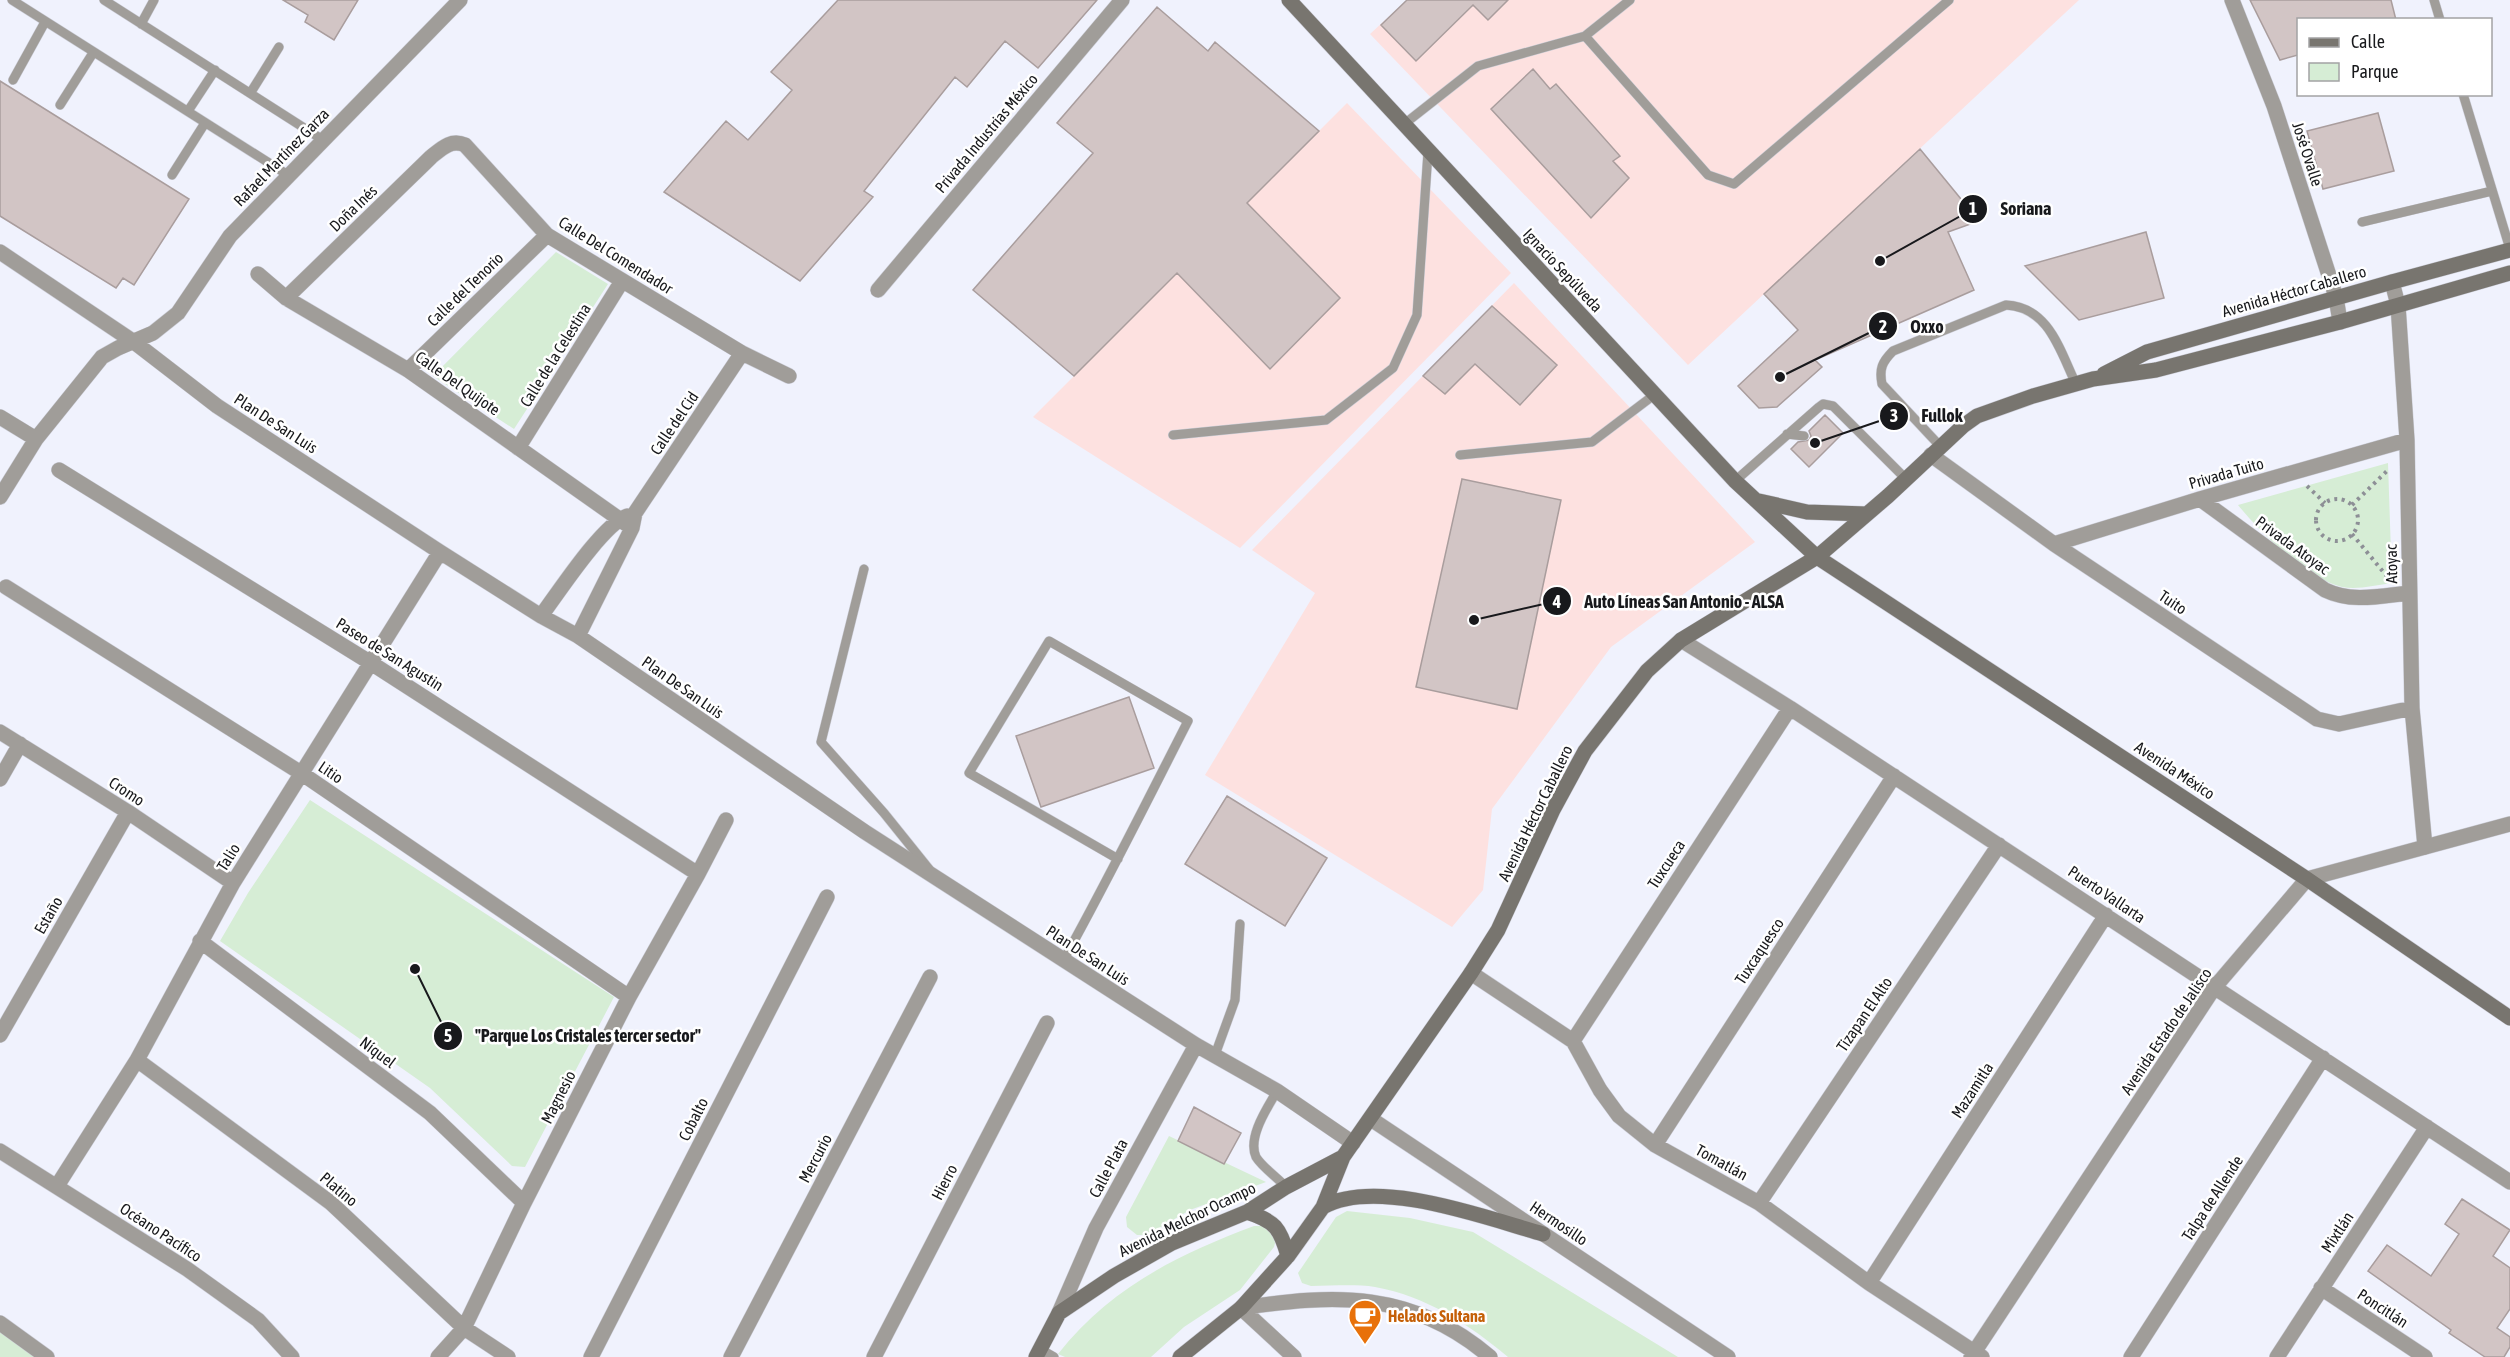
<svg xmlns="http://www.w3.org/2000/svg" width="2510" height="1357" viewBox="0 0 2510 1357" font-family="'Asap Condensed',sans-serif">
	<rect width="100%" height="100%" fill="#f0f2fd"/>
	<!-- industrial -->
	<path fill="#fde1e0" d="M1407 0H2079L1688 365 1370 34Z
		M1347 103 1511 273 1240 548 1033 417Z
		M1514 283 1755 542 1611 647 1492 809 1483 890 1452 927 1205 775 1315 593 1252 550Z"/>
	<!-- green -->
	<path fill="#d6edd5" d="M556 252 608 284 514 429 433 376Z
		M2388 463 2392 583C2376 585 2358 590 2342 587 2308 580 2259 531 2238 505Z
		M310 800 614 997 525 1167 512 1166 430 1088 220 941 248 893Z
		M1169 1136 1266 1182 1190 1210 1147 1235H1137L1127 1227 1126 1217Z
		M1347 1211 1410 1218 1473 1232 1678 1357H1508C1470 1325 1426 1296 1375 1287 1355 1284 1332 1286 1311 1286L1302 1283 1298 1273 1336 1217Z
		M1254 1226H1265L1277 1236 1274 1247 1240 1290 1184 1327 1151 1357H1065L1058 1354C1110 1288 1177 1255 1254 1226Z
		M0 1331 36 1357H0Z"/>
	<!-- building -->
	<path fill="#d2c5c5" stroke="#a99d9d" stroke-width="1.5" d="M283 0H358L334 40 305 22 308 15Z
		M838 0H1097L1038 68 1005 41 967 87 955 77 864 191 873 197 800 281 664 192 726 121 748 140 792 90 771 72Z
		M1407 0H1508L1488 20 1473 5 1416 61 1381 25Z
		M2250 0H2391L2396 20H2298V55L2280 60Z
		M1157 7 1208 51 1215 42 1319 131 1247 203 1340 298 1270 369 1177 273 1074 376 973 290 1093 153 1057 123Z
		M1533 69 1550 89 1556 84 1620 156 1613 161 1629 178 1591 218 1491 109Z
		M0 81 189 199 134 285 123 278 116 288 0 216Z
		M2378 113 2394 171 2323 189 2307 131Z
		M1920 149 1979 221 1948 232 1974 290 1815 360 1822 367 1777 407 1759 408 1738 386 1798 330 1764 294Z
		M2146 232 2164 298 2079 320 2025 266Z
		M1492 306 1557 365 1520 405 1475 364 1445 394 1423 376Z
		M1825 415 1843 433 1809 467 1791 449 1798 442 1809 440 1811 436 1809 431Z
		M1462 479 1561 500 1517 709 1416 687Z
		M1129 697 1154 768 1041 807 1016 736Z
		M1227 796 1327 858 1285 926 1185 864Z
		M1194 1107 1241 1133 1224 1164 1178 1141Z
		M2462 1199 2510 1230 2493 1256 2510 1268V1309L2497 1328 2510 1337V1347L2504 1357H2485L2449 1333 2451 1330 2368 1271 2387 1245 2431 1276 2459 1234 2445 1224Z"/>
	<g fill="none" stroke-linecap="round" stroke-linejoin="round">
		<defs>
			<path id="service" d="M12 0 288 175
				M104 0 323 140
				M2434 0 2440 20
				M141 24 154 0
				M1585 36 1708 175 1734 184 1949 0
				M13 80 45 22
				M251 92 279 47
				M2463 94 2510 249
				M60 105 93 53
				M188 111 215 70
				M1403 125 1478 66 1585 36 1630 0
				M172 175 205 123
				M2362 222 2492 191
				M1787 434 1804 436
				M1173 435 1326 420 1393 368 1417 315 1428 152
				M1940 446 1882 384C1879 369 1882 362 1893 351L2006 305C2049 307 2060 351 2076 384
				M1460 455 1592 442 1654 395
				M1735 481 1819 407 1823 404 1833 406 1906 479
				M864 569 821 742 884 813 929 869
				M1063 961C1107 882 1147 801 1188 721L1049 641 969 773 1118 859
				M1215 1055 1235 1000 1240 924
				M1277 1091C1268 1107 1247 1137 1256 1157 1262 1167 1278 1178 1286 1187
				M1040 1349 1054 1357"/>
			<path id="minor" d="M2232 0 2274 106 2336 297 2340 322
				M0 252 134 342 217 406 440 552 541 616 578 636 865 832 1196 1045 1277 1091 1353 1143
				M258 274 286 298 408 370 632 528
				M2392 282 2398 305 2407 440 2412 708 2425 847
				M878 290 1122 0
				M286 298 431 157C442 148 451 139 465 145L547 235 742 353 789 376
				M408 370 547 235
				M0 417 36 439
				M518 448 622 281
				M1931 455 2054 544 2317 719 2339 724 2412 708
				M59 470 371 663 698 874
				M0 497 36 439 102 357 118 348 153 333 178 313 230 236 460 0
				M2200 499 2325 590C2352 603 2380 596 2409 593
				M2054 544 2200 499 2407 440
				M6 587 301 773 629 997
				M541 616C558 593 603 524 627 516
				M578 636 632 528 635 513 742 353
				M1681 640 1790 708 2510 1182
				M0 732 128 812 233 883
				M0 779 20 744
				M200 941 430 1113 524 1203
				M1471 973 1573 1041 1600 1090 1619 1116 1655 1145 1759 1203 1869 1283 1982 1357
				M0 1035 128 812
				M1573 1041 1790 708
				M137 1060 331 1203 464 1328 508 1357
				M1655 1145 1894 776
				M57 1186 137 1060 233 883 440 552
				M1759 1203 1999 845
				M1869 1283 2106 915
				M2321 1288 2425 1357
				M1241 1308C1335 1294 1412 1290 1490 1357
				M1241 1308 1294 1357
				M1059 1313 1096 1228 1196 1045
				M0 1323 47 1357
				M438 1357 464 1328 524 1203 629 997 698 874 726 820
				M591 1357 827 897
				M731 1357 930 977
				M874 1357 1047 1023
				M1971 1357 2214 988 2307 879
				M2131 1357 2323 1058
				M2277 1357 2427 1127"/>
			<path id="tertiary" d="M2307 879 2510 824
				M1371 1119 1728 1357
				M0 1151 187 1269 258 1320 292 1357"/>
			<path id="secondary" d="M1289 0 1735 481 1817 557 2307 879 2510 1018
				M2104 374 2147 352 2392 282 2510 250
				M1759 501 1807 512 1866 514
				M1323 1207C1377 1177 1486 1218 1543 1234
				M1247 1212C1275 1221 1280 1228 1288 1256
				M1036 1357 1059 1313 1114 1276 1172 1243 1247 1212 1286 1187 1343 1157
				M1180 1357 1241 1308 1288 1256 1323 1207 1343 1157 1471 973 1498 930 1553 810 1585 751 1647 671 1681 640 1817 557 1888 496 1963 426 1977 416 2033 396 2093 379 2156 370 2340 322 2510 273"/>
		</defs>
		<!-- service casing -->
		<use href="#service" stroke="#cdcfd9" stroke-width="10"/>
		<!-- minor casing -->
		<use href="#minor" stroke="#cdcfd9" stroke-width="16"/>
		<!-- tertiary casing -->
		<use href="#tertiary" stroke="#cdcfd9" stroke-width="16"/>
		<!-- secondary casing -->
		<use href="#secondary" stroke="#cdcfd9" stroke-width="16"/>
		<!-- path -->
		<path stroke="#8d8f96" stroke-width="4" stroke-dasharray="3 4.5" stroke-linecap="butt" d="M2307 486 2325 503
			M2316 520a21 21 0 1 1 42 0a21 21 0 1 1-42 0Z
			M2352 505 2388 470
			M2352 534 2390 580"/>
		<!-- service -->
		<use href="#service" stroke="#a09d99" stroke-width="9"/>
		<!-- minor -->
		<use href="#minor" stroke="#a09d99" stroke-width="15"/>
		<!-- tertiary -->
		<use href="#tertiary" stroke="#a09d99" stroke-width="15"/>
		<!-- secondary -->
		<use href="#secondary" stroke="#78756f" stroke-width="15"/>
	</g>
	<!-- icons -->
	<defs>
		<symbol id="cafe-pin" viewBox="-11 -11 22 30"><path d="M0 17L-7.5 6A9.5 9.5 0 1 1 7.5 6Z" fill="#e8710a" stroke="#fff"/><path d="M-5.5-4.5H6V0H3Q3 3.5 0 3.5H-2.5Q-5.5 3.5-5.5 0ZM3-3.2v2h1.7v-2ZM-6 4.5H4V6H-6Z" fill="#fff"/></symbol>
	</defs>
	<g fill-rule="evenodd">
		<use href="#cafe-pin" x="1346" y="1297" width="38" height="52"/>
	</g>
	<g text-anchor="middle" stroke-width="5" stroke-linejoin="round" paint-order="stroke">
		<!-- street labels -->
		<g font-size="16" fill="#18191c" stroke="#fff">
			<text transform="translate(986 133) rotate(-50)" y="6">Privada Industrias México</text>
			<text transform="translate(2308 154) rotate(72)" y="6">José Ovalle</text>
			<text transform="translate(281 157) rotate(-46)" y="6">Rafael Martínez Garza</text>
			<text transform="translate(353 208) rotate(-44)" y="6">Doña Inés</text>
			<text transform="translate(616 255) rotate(32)" y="6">Calle Del Comendador</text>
			<text transform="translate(1563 270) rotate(47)" y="6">Ignacio Sepúlveda</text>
			<text transform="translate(465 289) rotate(-44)" y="6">Calle del Tenorio</text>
			<text transform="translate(2294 291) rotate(-16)" y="6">Avenida Héctor Caballero</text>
			<text transform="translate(555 355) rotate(-58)" y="6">Calle de la Celestina</text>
			<text transform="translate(458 383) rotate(35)" y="6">Calle Del Quijote</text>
			<text transform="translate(276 423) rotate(33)" y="6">Plan De San Luis</text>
			<text transform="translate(674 423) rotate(-56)" y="6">Calle del Cid</text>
			<text transform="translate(2226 473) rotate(-16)" y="6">Privada Tuito</text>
			<text transform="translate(2293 545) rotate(36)" y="6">Privada Atoyac</text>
			<text transform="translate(2391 564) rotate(-91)" y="6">Atoyac</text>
			<text transform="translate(2173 602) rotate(34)" y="6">Tuito</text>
			<text transform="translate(390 654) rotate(32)" y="6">Paseo de San Agustin</text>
			<text transform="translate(683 687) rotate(35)" y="6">Plan De San Luis</text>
			<text transform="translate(2175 770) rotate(33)" y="6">Avenida México</text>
			<text transform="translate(331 772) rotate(34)" y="6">Litio</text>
			<text transform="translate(127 791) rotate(33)" y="6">Cromo</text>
			<text transform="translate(1535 813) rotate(-64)" y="6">Avenida Héctor Caballero</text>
			<text transform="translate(228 857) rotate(-58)" y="6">Talio</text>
			<text transform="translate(1666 864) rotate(-57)" y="6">Tuxcueca</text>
			<text transform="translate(2107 894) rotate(34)" y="6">Puerto Vallarta</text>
			<text transform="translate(48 915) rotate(-60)" y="6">Estaño</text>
			<text transform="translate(1759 951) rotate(-57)" y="6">Tuxcaquesco</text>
			<text transform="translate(1088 955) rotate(33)" y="6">Plan De San Luis</text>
			<text transform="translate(1864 1014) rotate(-56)" y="6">Tizapan El Alto</text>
			<text transform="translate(2166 1031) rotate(-56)" y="6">Avenida Estado de Jalisco</text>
			<text transform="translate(378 1052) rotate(37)" y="6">Níquel</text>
			<text transform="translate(1972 1090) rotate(-57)" y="6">Mazamitla</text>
			<text transform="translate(558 1097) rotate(-63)" y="6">Magnesio</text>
			<text transform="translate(693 1119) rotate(-63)" y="6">Cobalto</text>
			<text transform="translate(815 1158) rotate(-62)" y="6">Mercurio</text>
			<text transform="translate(1722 1162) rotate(29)" y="6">Tomatlán</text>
			<text transform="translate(1108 1168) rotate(-62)" y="6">Calle Plata</text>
			<text transform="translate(944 1182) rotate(-63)" y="6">Hierro</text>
			<text transform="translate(339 1189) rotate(40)" y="6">Platino</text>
			<text transform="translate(2212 1198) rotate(-57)" y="6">Talpa de Allende</text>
			<text transform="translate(1187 1219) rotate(-26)" y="6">Avenida Melchor Ocampo</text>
			<text transform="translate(1559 1223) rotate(34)" y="6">Hermosillo</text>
			<text transform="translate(161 1232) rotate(33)" y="6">Océano Pacífico</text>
			<text transform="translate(2337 1232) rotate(-57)" y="6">Mixtlán</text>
			<text transform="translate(2383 1308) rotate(33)" y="6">Poncitlán</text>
		</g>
		<!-- food labels -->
		<g font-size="16" font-weight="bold" fill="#c56008" stroke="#fff" text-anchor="start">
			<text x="1388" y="1322">Helados Sultana</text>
		</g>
	</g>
	<!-- callouts -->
	<path fill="none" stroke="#18191c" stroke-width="2" d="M1880 261L1973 209M1780 377L1883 326M1815 443L1894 416M1474 620L1557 601M415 969L448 1036"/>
	<g fill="#18191c" stroke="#fff" stroke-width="2">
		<circle cx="1880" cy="261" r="6"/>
		<circle cx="1780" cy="377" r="6"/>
		<circle cx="1815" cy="443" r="6"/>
		<circle cx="1474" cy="620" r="6"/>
		<circle cx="415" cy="969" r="6"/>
		<circle cx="1973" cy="209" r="15"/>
		<circle cx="1883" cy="326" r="15"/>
		<circle cx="1894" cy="416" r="15"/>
		<circle cx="1557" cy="601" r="15"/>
		<circle cx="448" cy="1036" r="15"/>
	</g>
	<g font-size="18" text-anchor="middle" font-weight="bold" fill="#fff">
		<text x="1973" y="215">1</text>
		<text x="1883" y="333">2</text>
		<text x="1894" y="422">3</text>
		<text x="1557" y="608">4</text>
		<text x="448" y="1042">5</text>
	</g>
	<g font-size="18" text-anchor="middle" font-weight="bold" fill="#18191c" stroke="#fff" stroke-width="5" stroke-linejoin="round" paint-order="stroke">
		<text x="2026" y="215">Soriana</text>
		<text x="1927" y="333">Oxxo</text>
		<text x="1942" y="422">Fullok</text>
		<text x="1684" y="608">Auto Líneas San Antonio - ALSA</text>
		<text x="588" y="1042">"Parque Los Cristales tercer sector"</text>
	</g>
	<!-- legend -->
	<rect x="2297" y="18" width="195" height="78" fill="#ffffff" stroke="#a3a3a4" stroke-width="1.5"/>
	<rect x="2309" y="38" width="30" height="9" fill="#78756f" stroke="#a3a3a4" stroke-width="1.5"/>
	<text x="2351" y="48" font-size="18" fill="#18191c">Calle</text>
	<rect x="2309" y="63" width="30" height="18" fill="#d6edd5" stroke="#a3a3a4" stroke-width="1.5"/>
	<text x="2351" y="78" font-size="18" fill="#18191c">Parque</text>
</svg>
